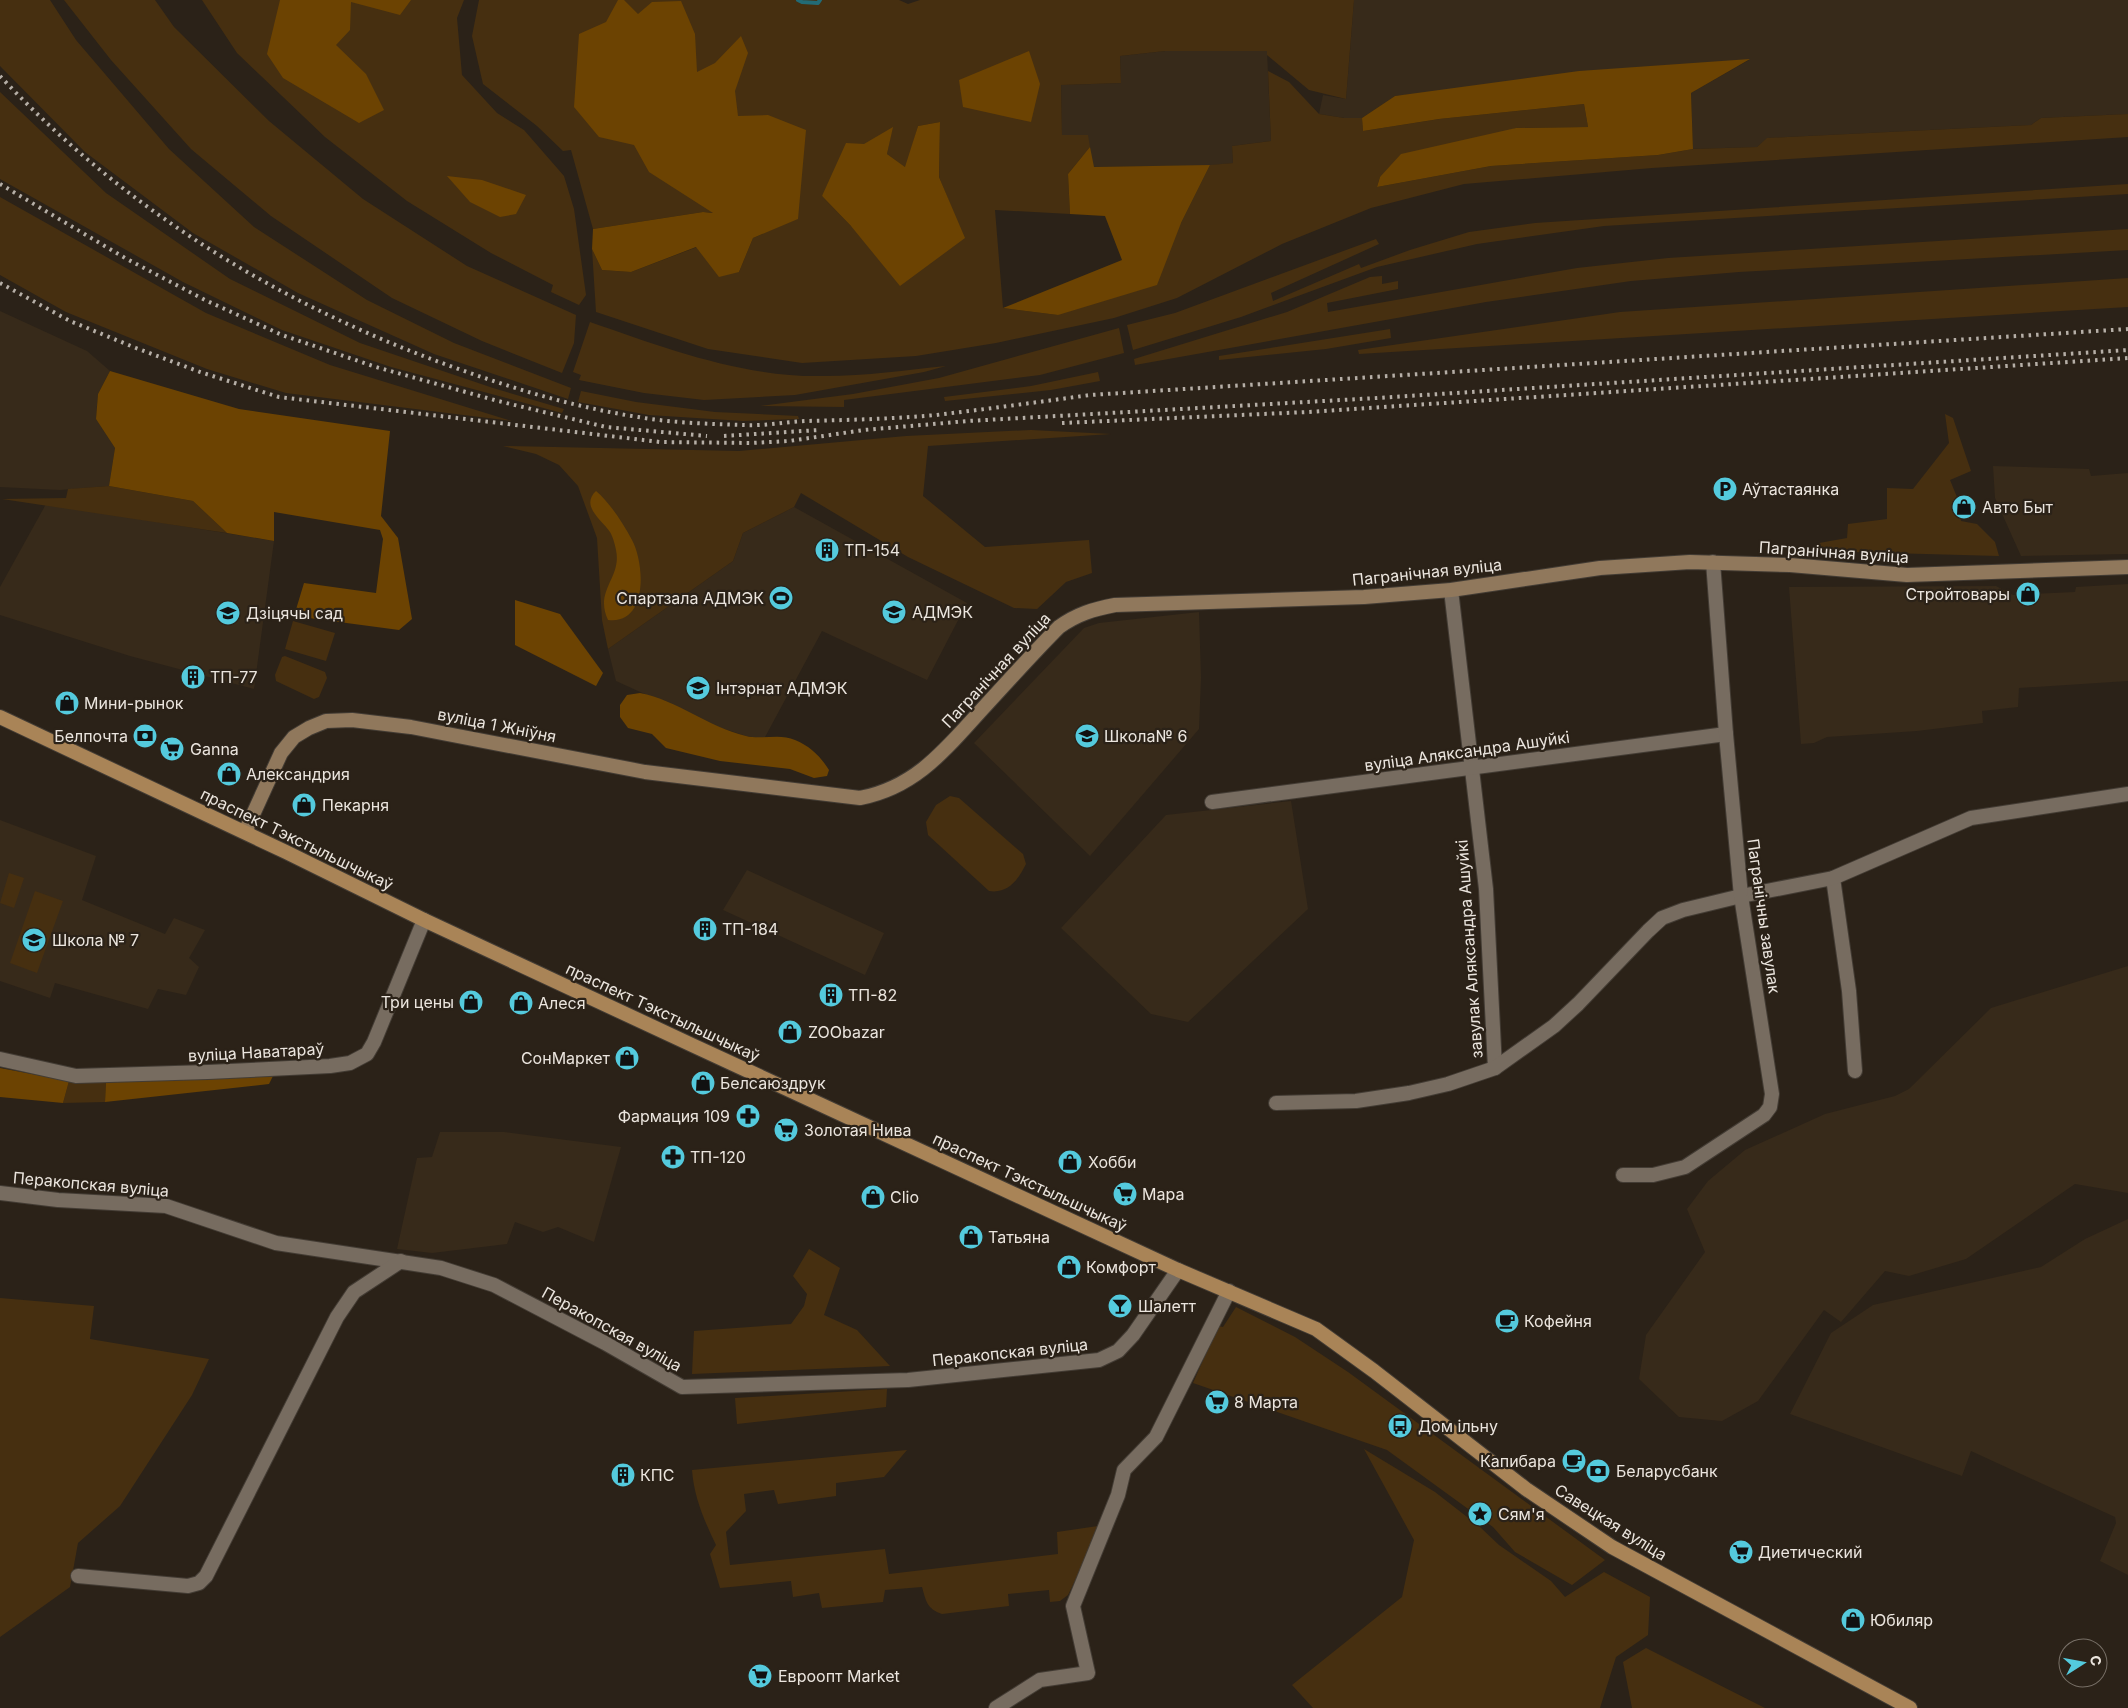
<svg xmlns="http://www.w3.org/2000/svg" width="2128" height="1708" font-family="Inter,sans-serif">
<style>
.built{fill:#372a1a}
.green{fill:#462f10;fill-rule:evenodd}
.forest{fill:#6c4302}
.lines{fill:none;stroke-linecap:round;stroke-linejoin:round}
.stream{stroke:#226b76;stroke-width:4}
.minor-casing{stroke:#433c34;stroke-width:16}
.secondary-casing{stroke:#433c34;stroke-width:16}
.primary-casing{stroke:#433c34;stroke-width:16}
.minor{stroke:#776c60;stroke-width:14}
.secondary{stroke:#90785c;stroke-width:14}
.primary{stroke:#a98457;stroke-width:14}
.rail{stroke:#b6afa7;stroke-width:4;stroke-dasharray:2.5 5;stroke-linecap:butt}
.labels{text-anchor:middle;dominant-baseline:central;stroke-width:4.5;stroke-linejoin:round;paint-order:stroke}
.poi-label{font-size:16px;fill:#ebe5de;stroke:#2b2218;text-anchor:start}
.street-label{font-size:16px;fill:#ebe5de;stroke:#2b2218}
</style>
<rect width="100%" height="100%" fill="#2b2218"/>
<!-- built -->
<g class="built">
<polygon points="1354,0 2128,0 2128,114 2041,118 2031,125 1768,138 1757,147 1693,149 1691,93 1749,60 1395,96 1362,118 1344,118 1319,114 1323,95 1346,99"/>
<polygon points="1165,51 1267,51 1271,141 1232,146 1233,163 1204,166 1094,167 1062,135 1061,85 1121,83 1120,56"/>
<polygon points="0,311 87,351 110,371 98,394 96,419 115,448 109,486 60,490 0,487"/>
<polygon points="1993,466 2089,469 2091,476 2128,473 2128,554 2021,556 1995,498"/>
<polygon points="46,504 274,541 254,689 130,656 0,615 0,587"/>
<polygon points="794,507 967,603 927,680 822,631 764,739 746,736 715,726 616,681 608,649 733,561 743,533"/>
<polygon points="2128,584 2128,681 2019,688 2018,707 1982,711 1983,723 1917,731 1827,737 1814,743 1801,744 1789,587 1996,586 2013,595 2075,592 2076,587"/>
<polygon points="1199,612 1201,678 1199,729 1090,856 974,743 1084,628 1099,623"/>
<polygon points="1291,801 1308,909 1188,1022 1151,1014 1061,928 1166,815"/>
<polygon points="0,820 96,856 82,900 165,934 174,918 205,930 189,958 199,967 186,995 158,989 148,1009 55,983 50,998 0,981"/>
<polygon points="747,870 884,933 865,975 723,910"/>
<polygon points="2128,966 2128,1193 2075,1184 1966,1259 1909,1276 1885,1271 1841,1322 1824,1310 1758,1401 1722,1421 1679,1417 1639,1379 1646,1335 1705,1252 1687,1209 1708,1181 1745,1150 1825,1114 1895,1096 1909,1089 1991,1008"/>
<polygon points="440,1132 504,1132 621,1147 594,1242 558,1227 543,1232 515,1222 507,1244 432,1253 397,1249 417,1158 432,1157"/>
<polygon points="2128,1219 2128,1575 2100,1561 2116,1523 2115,1517 1971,1451 1962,1476 1790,1414 1831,1333 1873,1305 2041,1267 2085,1239"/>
</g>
<!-- green -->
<g class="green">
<polygon points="0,0 50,0 76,40 169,149 254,227 367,300 454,343 571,388 568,399 434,354 298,293 193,233 85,152 0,66"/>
<polygon points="64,0 155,0 174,27 269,121 363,199 467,266 576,315 574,343 562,373 482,341 392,298 271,216 191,149 111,60"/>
<polygon points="202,0 464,0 457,18 462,75 497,113 524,130 564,176 574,209 586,295 579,305 551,292 553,285 491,253 407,201 325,137 237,53"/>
<path d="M479,0h420l9,4 12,-4h434l-8,99 -37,-9 -42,-35v-4h-102l-45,5 1,27 -60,2 1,50h26l2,12 -22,27 2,40 -75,-4 8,98 55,7 123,-92 29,-58 23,-2 -1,-17 39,-5 -3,-70 21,11 30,32 25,4h18l1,13 76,-12 145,-15 4,23 -72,1 -136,49 -3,10 114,-21 167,-11 35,-6 64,-2 10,-9 264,-13 10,-7 87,-4v23l-476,31 -188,16 -93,24 -89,36 -105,54 -63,20 -118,25 -80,13 -114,7 -94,-14 -112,-37 -4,-63 10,21 29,2 66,-25 42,25 14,-34 44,-19 -94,-7 -110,17 -22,-79 -8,1 -26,-25 -54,-42 -11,-48zM940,122l-1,55 25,61 -113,-12 -29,-30 70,-68 -5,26 19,14 12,-42z"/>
<polygon points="0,92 106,193 230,279 360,343 493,388 564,409 562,413 391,367 282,330 183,282 0,179"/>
<polygon points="2128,184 2128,194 1604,226 1477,244 1377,267 1241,317 1133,350 1127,325 1175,313 1376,239 1379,244 1271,293 1273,301 1359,264 1361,268 1410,250 1469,232 1535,223"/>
<polygon points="0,197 206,313 330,365 512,421 286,393 207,369 66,312 0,275"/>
<polygon points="2128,229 2128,250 1739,272 1631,281 1486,302 1135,365 1134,359 1287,312 1370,277 1382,276 1382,284 1398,281 1398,289 1327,303 1328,312 1577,268 1668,258"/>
<polygon points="2128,278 2128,307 1359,354 1358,350 1620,312"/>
<path d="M590,322c75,26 154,56 235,54 41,0 81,-6 121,-10l-22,6 -129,23 -91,5 -60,-7 -65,-13 2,-5 -8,-3z"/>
<polygon points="1119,328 1124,353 1040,375 844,400 844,407 760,406 853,394 939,378"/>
<polygon points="1390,329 1391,338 1326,349 1219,360 1219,356"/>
<polygon points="1098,372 1100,381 1051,390 945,401 944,397 1031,386"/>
<polygon points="581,391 636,402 715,412 798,416 799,419 743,421 649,415 578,402"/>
<polygon points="1945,414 1953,418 1971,471 1950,480 1959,502 1961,521 1977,524 1995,542 1999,556 1815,551 1819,543 1847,538 1848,524 1887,519 1887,488 1913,489 1949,443"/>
<polygon points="1031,430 1111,434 928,446 923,496 985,547 1089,540 1092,573 1066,582 1037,609 1014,608 908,557 801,493 794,507 743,533 733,561 608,649 602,620 597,538 578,486 559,465 536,454 503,446 739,451 906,436"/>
<polygon points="109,486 193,501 227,533 2,499 66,498 68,489"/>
<polygon points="293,621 335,633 326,661 285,649"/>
<polygon points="285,656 325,672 327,678 319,697 314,699 276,681 275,675 282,657"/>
<path d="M950,796l9,2 64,56 3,10c-8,16 -18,30 -37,27l-61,-56 -2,-13 10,-17z"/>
<polygon points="9,873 24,878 14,908 0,903"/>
<polygon points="35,891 63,901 37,973 10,963"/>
<polygon points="69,1081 106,1082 105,1102 63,1103"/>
<polygon points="809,1249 840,1268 824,1315 857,1330 890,1366 692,1374 694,1331 791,1324 804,1306 807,1294 793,1276"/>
<polygon points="0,1298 94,1306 90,1339 209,1359 192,1395 120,1506 78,1543 70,1587 0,1637"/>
<polygon points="1236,1307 1295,1337 1348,1372 1605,1560 1572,1585 1515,1552 1493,1527 1387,1450 1193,1383 1218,1326 1223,1327"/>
<polygon points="887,1389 886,1407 737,1424 735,1398"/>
<polygon points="1364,1449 1435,1492 1480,1527 1499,1545 1551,1581 1565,1597 1604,1572 1650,1597 1648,1635 1616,1657 1600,1708 1313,1708 1292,1685 1402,1597 1414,1540"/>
<path d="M907,1450l-23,27 -48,6v13l-58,8 -4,-14 -30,4 2,17 -20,21 4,33 155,-16 4,25 169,-20 -1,-22 41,-6 2,4 -32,65 -8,6 -10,1 -1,-12 -41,4 1,12 -67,8c-15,-5 -16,-13 -20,-27l-37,3 -2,12 -61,6 -3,-15 -26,4 -2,-16 -71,7 -10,-34 6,-9c-12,-25 -22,-48 -24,-75z"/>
<polygon points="1646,1648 1765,1708 1632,1708 1623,1662"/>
</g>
<!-- forest -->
<g class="forest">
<polygon points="280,0 411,0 400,15 351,2 350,30 336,45 366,74 384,110 359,123 283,78 267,54"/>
<polygon points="618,0 624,0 638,14 652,2 681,1 695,34 697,72 715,63 741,36 748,53 735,91 738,116 768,115 806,130 798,219 753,238 739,272 719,277 696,247 631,272 602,270 592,249 593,229 703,212 713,213 649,172 634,145 599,137 574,107 579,34 606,22"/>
<polygon points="1029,51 1040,84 1031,122 963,107 959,80"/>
<polygon points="1750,59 1691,93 1693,149 1658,155 1491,166 1377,187 1380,177 1401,154 1516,128 1588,127 1584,104 1439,119 1363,131 1362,118 1395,96 1579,71"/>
<polygon points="940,122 939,177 965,238 900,286 851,226 822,196 846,143 864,144 893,127 887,154 905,167 918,126"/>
<polygon points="1090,147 1094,167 1210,165 1181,223 1157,285 1058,315 1003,308 1122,260 1105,216 1070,214 1068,174"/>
<polygon points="447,176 482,180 526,195 516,214 500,217 470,202"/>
<polygon points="110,371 239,409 390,431 381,516 398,538 412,619 399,630 294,616 304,583 376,593 383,539 380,530 274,512 274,541 227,533 193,501 109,486 115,448 96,419 98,394"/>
<path d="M596,491c14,12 27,32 36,49 13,24 16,85 -24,80 -14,-30 14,-42 8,-70 -1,-5 -3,-13 -6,-18 -8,-12 -30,-26 -14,-41z"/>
<polygon points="515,600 560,614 603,673 596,686 515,645"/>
<path d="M640,693c37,7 68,34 106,43 16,4 34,-3 49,4 15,6 26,17 34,30l-2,6 -13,2 -24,-9 -70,-8 -54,-13 -14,-14 -24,-6 -8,-11v-12l7,-10z"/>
<polygon points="0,1068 69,1081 63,1103 0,1097"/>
<polygon points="274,1074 269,1084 105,1102 106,1082"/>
</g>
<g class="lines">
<!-- stream -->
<polyline class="stream" points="798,0 802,2 818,3 820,0"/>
<defs>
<g id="minor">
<polyline points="1451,590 1486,889 1495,1068"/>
<polyline points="1212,802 1726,734"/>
<polyline points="1833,878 1849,991 1855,1071"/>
<polyline points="0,1059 76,1076 208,1072 330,1066 350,1063 367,1054 374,1042 424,920"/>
<polyline points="1276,1103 1356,1101 1409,1093 1448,1084 1495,1068 1554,1026 1578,1004 1648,931 1662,918 1683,910 1741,896 1833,878 1971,818 2128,794"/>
<polyline points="1623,1175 1653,1175 1685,1167 1764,1115 1770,1107 1772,1094 1741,896 1726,734 1713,562"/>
<polyline points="0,1193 58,1200 166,1206 276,1243 441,1268 494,1285 605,1343 682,1387 908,1380 1099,1360 1118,1351 1133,1335 1178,1270"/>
<polyline points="78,1576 188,1586 199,1583 206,1576 337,1317 354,1292 401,1261"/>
<polyline points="996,1708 1040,1680 1088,1673 1073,1606 1118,1495 1124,1470 1156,1437 1229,1291"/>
</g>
<path id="secondary" d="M245,832l36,-79 13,-16 15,-9 17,-7 26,-1 59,7 234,45 215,26c58,-11 88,-52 126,-93 24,-26 48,-53 73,-78 18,-13 35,-18 56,-22l249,-8 87,-7 149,-22 90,-6 100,3 117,10 221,-8"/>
<polyline id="primary" points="0,717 286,852 424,920 692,1045 1178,1270 1316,1329 1374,1371 1526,1489 1612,1547 1910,1708"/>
</defs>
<!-- minor casing -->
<use href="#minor" class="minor-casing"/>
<!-- secondary casing -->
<use href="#secondary" class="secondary-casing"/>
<!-- primary casing -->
<use href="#primary" class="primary-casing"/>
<!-- minor -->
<use href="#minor" class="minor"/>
<!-- secondary -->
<use href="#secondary" class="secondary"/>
<!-- primary -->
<use href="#primary" class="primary"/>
<!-- rail -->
<g class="rail">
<path d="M0,76c125,134 282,230 453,291 61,22 121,40 185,50 35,6 72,7 107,8 20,1 40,-3 60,-4 43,-1 87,-2 131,-6 51,-6 103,-13 154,-20l1038,-66"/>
<polyline points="0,184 125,258 205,300 282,335 376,367 498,401 606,427 707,436"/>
<polyline points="0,283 70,321 136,348 200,372 279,397 660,442 751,443 789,441 864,430 968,421 1377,398 2128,350"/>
<polyline points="1062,423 1308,412 2128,358"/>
<polyline points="724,436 819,430"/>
</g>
</g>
<!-- icons -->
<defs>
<symbol id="parking-disc" viewBox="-11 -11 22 22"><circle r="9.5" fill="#54cadd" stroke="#2b2218"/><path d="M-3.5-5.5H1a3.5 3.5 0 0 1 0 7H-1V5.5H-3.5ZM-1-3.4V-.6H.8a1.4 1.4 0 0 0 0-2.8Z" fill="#111"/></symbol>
<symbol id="shop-disc" viewBox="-11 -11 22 22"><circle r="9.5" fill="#54cadd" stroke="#2b2218"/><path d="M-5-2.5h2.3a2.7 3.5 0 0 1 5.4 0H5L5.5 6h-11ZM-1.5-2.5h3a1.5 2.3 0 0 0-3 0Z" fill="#111"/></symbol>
<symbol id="building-disc" viewBox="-11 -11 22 22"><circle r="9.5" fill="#54cadd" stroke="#2b2218"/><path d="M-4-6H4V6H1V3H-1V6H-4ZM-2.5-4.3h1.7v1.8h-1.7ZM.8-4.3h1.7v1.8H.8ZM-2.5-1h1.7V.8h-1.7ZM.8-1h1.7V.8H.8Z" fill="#111"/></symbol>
<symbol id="stadium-disc" viewBox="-11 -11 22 22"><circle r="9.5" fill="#54cadd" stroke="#2b2218"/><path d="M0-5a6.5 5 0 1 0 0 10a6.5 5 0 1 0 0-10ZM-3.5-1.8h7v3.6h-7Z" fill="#111"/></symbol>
<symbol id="university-disc" viewBox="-11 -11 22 22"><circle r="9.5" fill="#54cadd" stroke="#2b2218"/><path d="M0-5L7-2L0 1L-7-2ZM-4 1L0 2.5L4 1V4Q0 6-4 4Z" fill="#111"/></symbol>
<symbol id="school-disc" viewBox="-11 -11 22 22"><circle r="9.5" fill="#54cadd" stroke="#2b2218"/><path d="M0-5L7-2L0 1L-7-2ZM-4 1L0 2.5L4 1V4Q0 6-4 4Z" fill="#111"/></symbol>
<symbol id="bank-disc" viewBox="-11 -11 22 22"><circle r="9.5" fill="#54cadd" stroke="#2b2218"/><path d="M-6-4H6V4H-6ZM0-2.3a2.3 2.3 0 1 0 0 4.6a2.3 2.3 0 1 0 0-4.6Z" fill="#111"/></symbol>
<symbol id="supermarket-disc" viewBox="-11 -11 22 22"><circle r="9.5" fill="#54cadd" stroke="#2b2218"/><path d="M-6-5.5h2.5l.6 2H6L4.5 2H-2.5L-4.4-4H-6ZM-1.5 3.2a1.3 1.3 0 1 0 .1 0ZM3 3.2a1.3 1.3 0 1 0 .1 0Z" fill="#111"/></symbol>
<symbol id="pharmacy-disc" viewBox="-11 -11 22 22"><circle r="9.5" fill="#54cadd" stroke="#2b2218"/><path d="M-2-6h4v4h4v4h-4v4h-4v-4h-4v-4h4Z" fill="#111"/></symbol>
<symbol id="bar-disc" viewBox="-11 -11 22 22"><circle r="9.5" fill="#54cadd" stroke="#2b2218"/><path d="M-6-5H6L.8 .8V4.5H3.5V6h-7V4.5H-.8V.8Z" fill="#111"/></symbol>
<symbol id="cafe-disc" viewBox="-11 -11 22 22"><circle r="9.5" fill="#54cadd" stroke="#2b2218"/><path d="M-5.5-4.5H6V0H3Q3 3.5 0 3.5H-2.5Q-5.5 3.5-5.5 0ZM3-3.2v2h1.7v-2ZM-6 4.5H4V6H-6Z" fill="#111"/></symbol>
<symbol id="bus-disc" viewBox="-11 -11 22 22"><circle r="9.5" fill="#54cadd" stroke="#2b2218"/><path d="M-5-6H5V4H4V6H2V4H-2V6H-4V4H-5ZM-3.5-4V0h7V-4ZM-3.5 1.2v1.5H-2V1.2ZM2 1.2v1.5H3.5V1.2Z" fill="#111"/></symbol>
<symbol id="sight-disc" viewBox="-11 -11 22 22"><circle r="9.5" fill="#54cadd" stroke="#2b2218"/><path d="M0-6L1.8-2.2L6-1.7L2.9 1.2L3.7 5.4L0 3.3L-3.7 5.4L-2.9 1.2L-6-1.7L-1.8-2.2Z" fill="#111"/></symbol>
</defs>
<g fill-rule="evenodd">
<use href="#parking-disc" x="1711" y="475" width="28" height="28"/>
<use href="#shop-disc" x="1950" y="493" width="28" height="28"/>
<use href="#building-disc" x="813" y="536" width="28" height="28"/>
<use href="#shop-disc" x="2014" y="580" width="28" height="28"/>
<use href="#stadium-disc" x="767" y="584" width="28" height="28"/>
<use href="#university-disc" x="880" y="598" width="28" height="28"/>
<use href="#school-disc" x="214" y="599" width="28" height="28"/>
<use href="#building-disc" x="179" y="663" width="28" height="28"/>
<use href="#university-disc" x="684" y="674" width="28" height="28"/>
<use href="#shop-disc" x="53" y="689" width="28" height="28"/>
<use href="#bank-disc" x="131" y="722" width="28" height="28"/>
<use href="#school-disc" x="1073" y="722" width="28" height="28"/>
<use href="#supermarket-disc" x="158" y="735" width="28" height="28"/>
<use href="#shop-disc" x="215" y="760" width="28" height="28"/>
<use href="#shop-disc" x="290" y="791" width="28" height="28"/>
<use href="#building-disc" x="691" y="915" width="28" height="28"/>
<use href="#school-disc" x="20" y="926" width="28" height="28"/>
<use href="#building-disc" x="817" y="981" width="28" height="28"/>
<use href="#shop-disc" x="457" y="988" width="28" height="28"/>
<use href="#shop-disc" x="507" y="989" width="28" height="28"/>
<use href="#shop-disc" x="776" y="1018" width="28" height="28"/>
<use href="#shop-disc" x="613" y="1044" width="28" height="28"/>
<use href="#shop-disc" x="689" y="1069" width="28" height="28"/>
<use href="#pharmacy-disc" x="734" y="1102" width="28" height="28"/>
<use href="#supermarket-disc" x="772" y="1116" width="28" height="28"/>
<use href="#pharmacy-disc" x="659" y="1143" width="28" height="28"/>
<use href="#shop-disc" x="1056" y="1148" width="28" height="28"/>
<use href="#supermarket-disc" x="1111" y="1180" width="28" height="28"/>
<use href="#shop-disc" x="859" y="1183" width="28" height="28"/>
<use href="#shop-disc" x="957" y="1223" width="28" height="28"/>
<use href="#shop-disc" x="1055" y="1253" width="28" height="28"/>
<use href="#bar-disc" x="1106" y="1292" width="28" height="28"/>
<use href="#cafe-disc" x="1493" y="1307" width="28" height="28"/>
<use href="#supermarket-disc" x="1203" y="1388" width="28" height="28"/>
<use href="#bus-disc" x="1386" y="1412" width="28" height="28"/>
<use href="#cafe-disc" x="1560" y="1447" width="28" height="28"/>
<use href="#bank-disc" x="1584" y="1457" width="28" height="28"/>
<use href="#building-disc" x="609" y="1461" width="28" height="28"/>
<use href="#sight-disc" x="1466" y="1500" width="28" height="28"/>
<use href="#supermarket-disc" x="1727" y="1538" width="28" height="28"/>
<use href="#shop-disc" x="1839" y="1606" width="28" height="28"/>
<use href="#supermarket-disc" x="746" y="1662" width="28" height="28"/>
</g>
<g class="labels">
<!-- poi labels -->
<g class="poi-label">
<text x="1742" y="489">Аўтастаянка</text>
<text x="1982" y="507">Авто Быт</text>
<text x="844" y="550">ТП-154</text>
<text x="2010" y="594" text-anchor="end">Стройтовары</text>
<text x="764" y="598" text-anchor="end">Спартзала АДМЭК</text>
<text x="912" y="612">АДМЭК</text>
<text x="246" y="613">Дзіцячы сад</text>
<text x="210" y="677">ТП-77</text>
<text x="716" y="688">Інтэрнат АДМЭК</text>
<text x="84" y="703">Мини-рынок</text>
<text x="128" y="736" text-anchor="end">Белпочта</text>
<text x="1104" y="736">Школа№ 6</text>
<text x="190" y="749">Ganna</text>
<text x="246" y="774">Александрия</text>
<text x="322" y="805">Пекарня</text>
<text x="722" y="929">ТП-184</text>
<text x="52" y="940">Школа № 7</text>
<text x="848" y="995">ТП-82</text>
<text x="454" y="1002" text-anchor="end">Три цены</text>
<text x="538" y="1003">Алеся</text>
<text x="808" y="1032">ZOObazar</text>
<text x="610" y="1058" text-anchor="end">СонМаркет</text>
<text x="720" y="1083">Белсаюздрук</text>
<text x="730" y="1116" text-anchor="end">Фармация 109</text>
<text x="804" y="1130">Золотая Нива</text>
<text x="690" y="1157">ТП-120</text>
<text x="1088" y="1162">Хобби</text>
<text x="1142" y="1194">Мара</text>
<text x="890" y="1197">Clio</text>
<text x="988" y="1237">Татьяна</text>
<text x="1086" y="1267">Комфорт</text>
<text x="1138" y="1306">Шалетт</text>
<text x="1524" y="1321">Кофейня</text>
<text x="1234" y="1402">8 Марта</text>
<text x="1418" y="1426">Дом ільну</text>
<text x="1556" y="1461" text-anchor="end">Капибара</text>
<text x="1616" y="1471">Беларусбанк</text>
<text x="640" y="1475">КПС</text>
<text x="1498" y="1514">Сям'я</text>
<text x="1758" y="1552">Диетический</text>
<text x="1870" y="1620">Юбиляр</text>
<text x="778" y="1676">Евроопт Market</text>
</g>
<!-- street labels -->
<g class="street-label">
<text transform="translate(1834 552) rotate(4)">Пагранічная вуліца</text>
<text transform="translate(1427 572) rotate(-6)">Пагранічная вуліца</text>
<text transform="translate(996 670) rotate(-47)">Пагранічная вуліца</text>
<text transform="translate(497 725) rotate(11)">вуліца 1 Жніўня</text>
<text transform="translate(1467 751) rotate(-8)">вуліца Аляксандра Ашуйкі</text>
<text transform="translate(297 839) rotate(26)">праспект Тэкстыльшчыкаў</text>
<text transform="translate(1764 916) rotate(82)">Пагранічны завулак</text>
<text transform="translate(1469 949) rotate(-94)">завулак Аляксандра Ашуйкі</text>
<text transform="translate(663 1012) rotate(25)">праспект Тэкстыльшчыкаў</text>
<text transform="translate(256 1052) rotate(-3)">вуліца Наватараў</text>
<text transform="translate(1030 1182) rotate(25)">праспект Тэкстыльшчыкаў</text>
<text transform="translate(91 1184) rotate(5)">Перакопская вуліца</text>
<text transform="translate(612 1329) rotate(29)">Перакопская вуліца</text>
<text transform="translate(1010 1352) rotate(-6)">Перакопская вуліца</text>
<text transform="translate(1611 1522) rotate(32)">Савецкая вуліца</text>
</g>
</g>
<!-- north arrow -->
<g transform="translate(2083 1663) rotate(79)"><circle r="24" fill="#2b2218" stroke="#787067"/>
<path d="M0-4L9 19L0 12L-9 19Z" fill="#54cadd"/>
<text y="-8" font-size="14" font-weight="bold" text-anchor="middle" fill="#ebe5de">С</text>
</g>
</svg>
